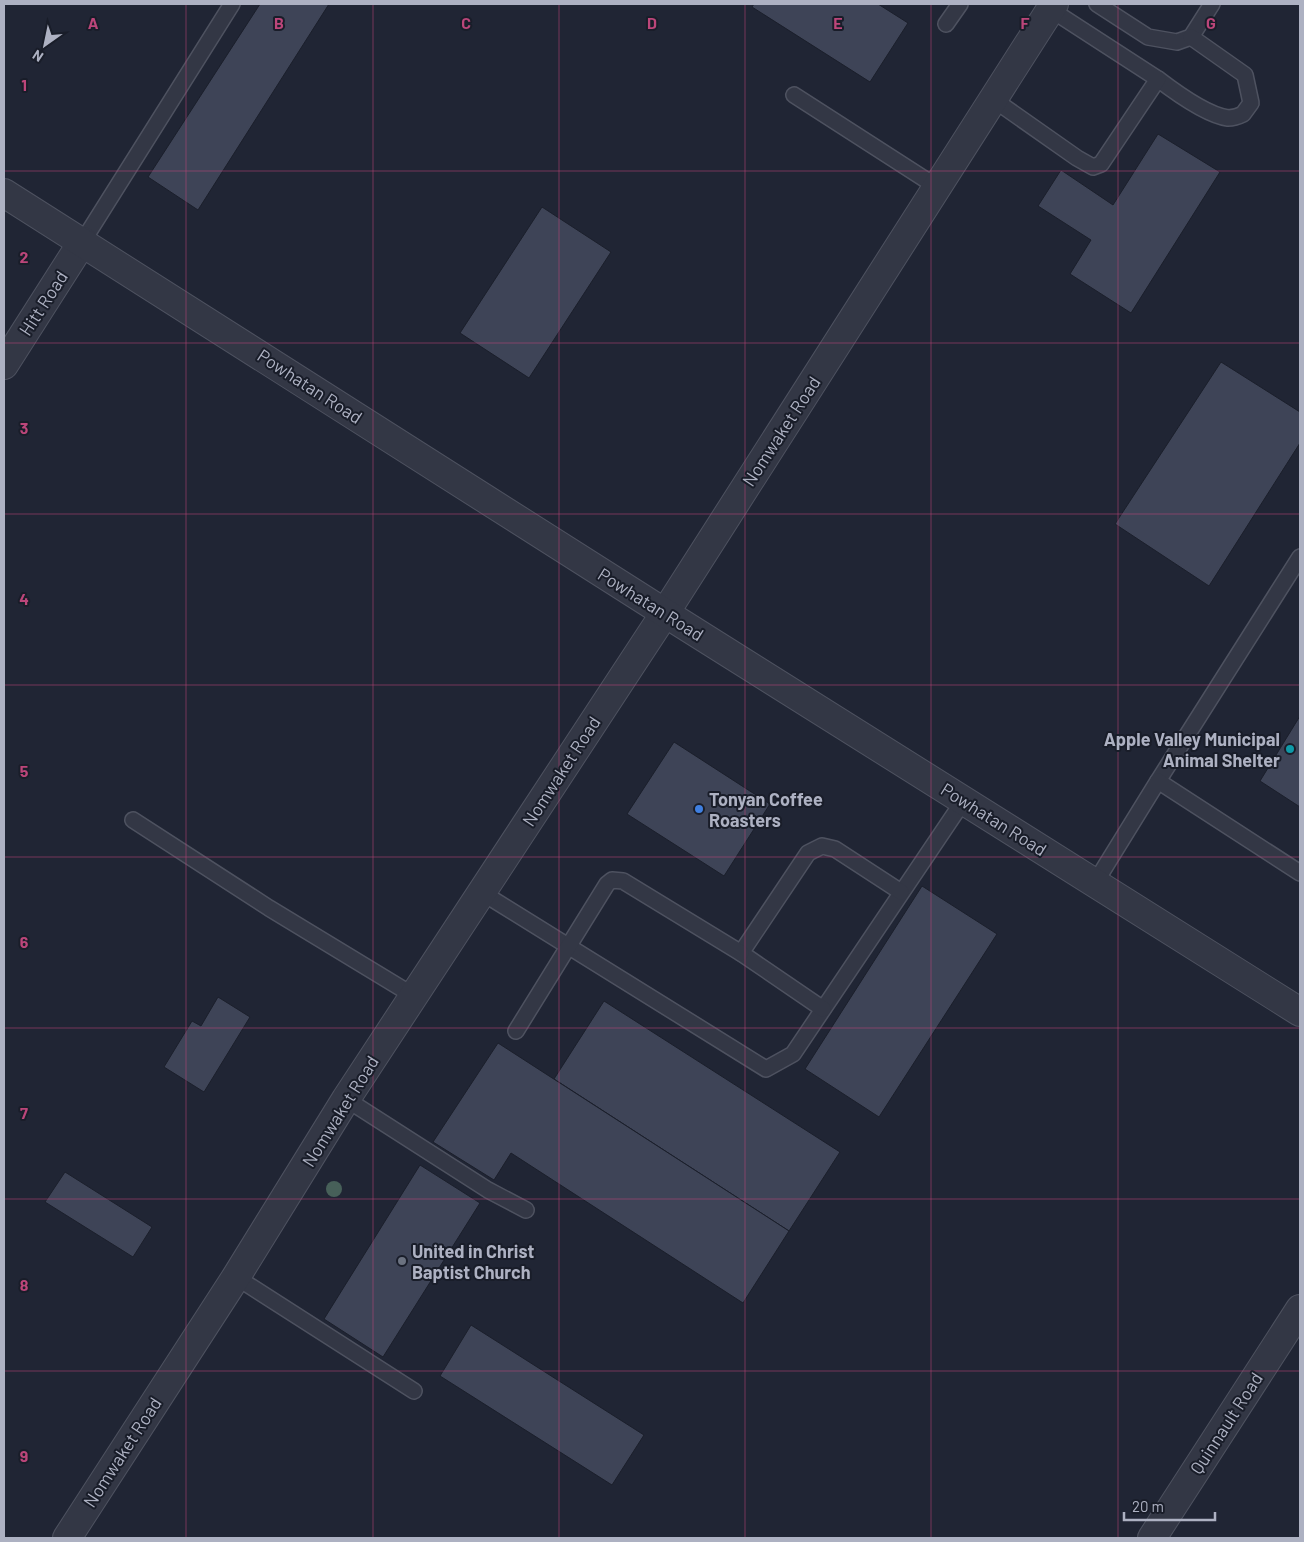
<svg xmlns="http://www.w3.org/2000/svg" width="1304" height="1542" font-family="Barlow,sans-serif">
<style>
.building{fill:#3e4457;stroke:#1b1f2b}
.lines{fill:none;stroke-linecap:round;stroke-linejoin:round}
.service-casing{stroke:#4e5260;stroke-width:18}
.minor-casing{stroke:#4e5260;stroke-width:30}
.tertiary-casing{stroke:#4e5260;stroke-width:30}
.service{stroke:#333745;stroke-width:15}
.minor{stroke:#333745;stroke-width:28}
.tertiary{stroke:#333745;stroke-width:28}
.tree{fill:#476059}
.grid{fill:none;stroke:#bc467a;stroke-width:1;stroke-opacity:0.55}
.culture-dot{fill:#0f9aa8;stroke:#191d29;stroke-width:2}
.shop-dot{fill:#3f7fe0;stroke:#191d29;stroke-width:2}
.worship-dot{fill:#6b7280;stroke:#191d29;stroke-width:2}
.labels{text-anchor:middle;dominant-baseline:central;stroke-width:4;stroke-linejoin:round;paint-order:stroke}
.street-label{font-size:18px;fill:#adb1c2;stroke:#191d29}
.poi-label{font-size:18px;font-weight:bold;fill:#adb1c2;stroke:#191d29;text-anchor:start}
.grid-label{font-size:16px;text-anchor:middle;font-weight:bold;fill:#bc467a;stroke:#191d29;stroke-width:4;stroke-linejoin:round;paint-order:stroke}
</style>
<rect width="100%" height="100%" fill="#202534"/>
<!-- building -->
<g class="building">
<polygon points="260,4 329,4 198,210 148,177"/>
<polygon points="754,4 878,4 908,23 870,82 752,7"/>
<polygon points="1158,134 1220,172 1131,313 1070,274 1091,240 1038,206 1061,170 1113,205"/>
<polygon points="542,207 611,252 529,378 460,333"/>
<polygon points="1221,362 1300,412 1300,443 1209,586 1115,524"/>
<polygon points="1300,716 1300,807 1260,781"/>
<polygon points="674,742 770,804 724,876 627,814"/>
<polygon points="922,886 997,934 879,1117 805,1069"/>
<polygon points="218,997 250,1017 204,1092 164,1067 192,1021 201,1026"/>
<polygon points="604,1001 840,1152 789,1231 554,1079"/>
<polygon points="498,1043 789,1231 743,1303 511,1153 494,1180 433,1142"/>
<polygon points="420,1165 480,1203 383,1357 324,1319"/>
<polygon points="65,1172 152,1227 133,1257 45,1202"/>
<polygon points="471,1325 644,1435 612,1485 440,1376"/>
</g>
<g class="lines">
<defs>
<g id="service">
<polyline points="1097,4 1148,37 1177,42 1191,37 1212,4"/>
<polyline points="946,24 960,4"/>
<path d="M1158,79c17,13 48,36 70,39 5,0 11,-2 15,-4l8,-11 -6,-28 -54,-38"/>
<polyline points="794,95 937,187"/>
<polyline points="993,99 1077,158 1093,167 1101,164 1158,79 1050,9"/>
<polyline points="83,241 232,4"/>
<polyline points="1158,781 1300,557"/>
<polyline points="133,820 269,908 414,996"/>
<polyline points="1095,883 1158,781 1300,873"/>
<polyline points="481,892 766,1069 793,1054 964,800"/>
<polyline points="823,1009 741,953 808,853 822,846 835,849 901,892"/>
<polyline points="516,1031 607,884 612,880 623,881 741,953"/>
<polyline points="346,1099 488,1190 526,1210"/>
<polyline points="236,1277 414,1391"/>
</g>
<g id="minor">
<polyline points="4,365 83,241"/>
<polyline points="67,1538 236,1277 346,1099 665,613 1054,4"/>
</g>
<g id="tertiary">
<polyline points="4,193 665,613 1300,1012"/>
<polyline points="1152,1538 1300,1309"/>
</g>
</defs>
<!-- service casing -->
<use href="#service" class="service-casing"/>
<!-- minor casing -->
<use href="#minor" class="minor-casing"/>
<!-- tertiary casing -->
<use href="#tertiary" class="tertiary-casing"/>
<!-- service -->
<use href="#service" class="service"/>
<!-- minor -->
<use href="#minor" class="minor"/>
<!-- tertiary -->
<use href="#tertiary" class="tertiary"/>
</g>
<!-- trees -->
<circle class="tree" cx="334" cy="1189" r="8"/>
<!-- grid -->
<path class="grid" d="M186,4v1534M373,4v1534M559,4v1534M745,4v1534M931,4v1534M1118,4v1534M4,171h1296M4,343h1296M4,514h1296M4,685h1296M4,857h1296M4,1028h1296M4,1199h1296M4,1371h1296"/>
<!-- markers -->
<circle class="culture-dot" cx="1290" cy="749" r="5"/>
<circle class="shop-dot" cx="699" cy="809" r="5"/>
<circle class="worship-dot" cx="402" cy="1261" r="5"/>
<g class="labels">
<!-- street labels -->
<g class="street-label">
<text transform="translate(43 303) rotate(-57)">Hitt Road</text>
<text transform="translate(310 386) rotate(33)">Powhatan Road</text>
<text transform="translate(781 431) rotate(-57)">Nomwaket Road</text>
<text transform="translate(651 604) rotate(32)">Powhatan Road</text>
<text transform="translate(561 771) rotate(-57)">Nomwaket Road</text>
<text transform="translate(994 819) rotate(32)">Powhatan Road</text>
<text transform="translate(340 1111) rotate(-58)">Nomwaket Road</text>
<text transform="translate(1226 1423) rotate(-57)">Quinnault Road</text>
<text transform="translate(122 1452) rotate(-57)">Nomwaket Road</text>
</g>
<!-- poi labels -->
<g class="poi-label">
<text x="1280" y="739" text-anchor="end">Apple Valley Municipal<tspan x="1280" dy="21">Animal Shelter</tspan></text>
<text x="709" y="799">Tonyan Coffee<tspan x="709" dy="21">Roasters</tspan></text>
<text x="412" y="1251">United in Christ<tspan x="412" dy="21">Baptist Church</tspan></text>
</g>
</g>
<g class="grid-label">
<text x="93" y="29">A</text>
<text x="279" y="29">B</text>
<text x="466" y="29">C</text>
<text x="652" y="29">D</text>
<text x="838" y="29">E</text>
<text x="1025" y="29">F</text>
<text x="1211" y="29">G</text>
<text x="24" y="91">1</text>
<text x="24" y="263">2</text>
<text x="24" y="434">3</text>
<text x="24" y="605">4</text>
<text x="24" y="777">5</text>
<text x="24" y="948">6</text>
<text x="24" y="1119">7</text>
<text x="24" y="1291">8</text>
<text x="24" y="1462">9</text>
</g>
<!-- border -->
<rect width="1304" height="1542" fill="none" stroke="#adb1c2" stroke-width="10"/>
<!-- north arrow -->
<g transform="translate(45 45) rotate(213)" stroke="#191d29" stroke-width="4" paint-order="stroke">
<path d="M0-4L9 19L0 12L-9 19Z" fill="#adb1c2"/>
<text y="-8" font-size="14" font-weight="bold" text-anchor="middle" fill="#adb1c2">N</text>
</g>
<!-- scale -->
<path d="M1124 1512v8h91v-8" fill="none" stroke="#adb1c2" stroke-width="2.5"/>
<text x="1132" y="1512" font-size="15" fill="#adb1c2" stroke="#191d29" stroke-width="4" paint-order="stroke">20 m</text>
</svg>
